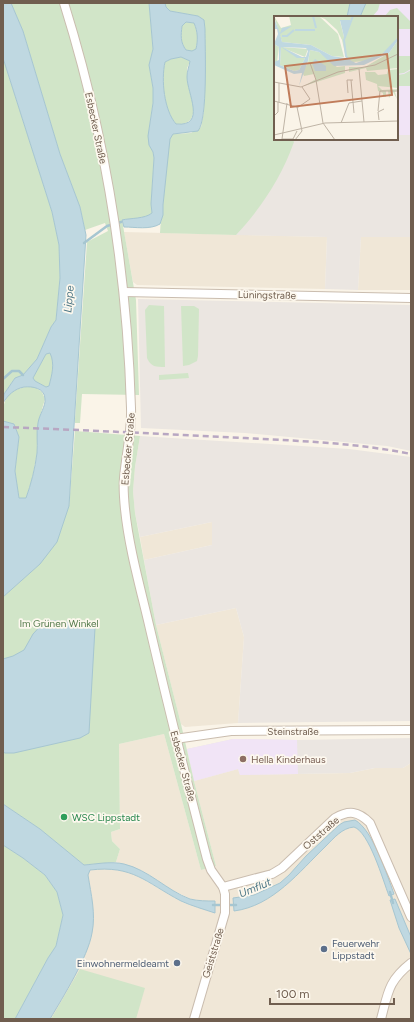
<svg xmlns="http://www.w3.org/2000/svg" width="414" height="1022" font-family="Figtree,sans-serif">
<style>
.residential{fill:#f0e7d7}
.industrial{fill:#ebe6e1}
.education{fill:#f1e4f6}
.green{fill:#d1e5c8}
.water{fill:#bfd8e1;stroke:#a6c6d1;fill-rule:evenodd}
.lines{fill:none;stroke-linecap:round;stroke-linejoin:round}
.stream{stroke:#a6c6d1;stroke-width:2.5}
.street-casing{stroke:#cabdaf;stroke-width:10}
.street{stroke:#fff;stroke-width:8}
.rail{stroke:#b8a7c2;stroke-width:2.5;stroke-dasharray:6 4;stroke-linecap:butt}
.education-dot{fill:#8d6e63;stroke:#fdf8ee;stroke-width:1.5}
.leisure-dot{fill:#2e9e5b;stroke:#fdf8ee;stroke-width:1.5}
.service-dot{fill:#5c6f8a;stroke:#fdf8ee;stroke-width:1.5}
.labels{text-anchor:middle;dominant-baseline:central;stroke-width:3.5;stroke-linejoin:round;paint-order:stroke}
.street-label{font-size:10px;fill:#705e4f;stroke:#fdf8ee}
.park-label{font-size:10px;fill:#547a4c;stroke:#fdf8ee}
.education-label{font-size:10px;fill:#785e54;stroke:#fdf8ee;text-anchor:start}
.leisure-label{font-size:10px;fill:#27864d;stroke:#fdf8ee;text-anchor:start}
.service-label{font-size:10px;fill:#4e5e75;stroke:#fdf8ee;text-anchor:start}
.water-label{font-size:11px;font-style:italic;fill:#4f7887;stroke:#fdf8ee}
.inset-river{fill:none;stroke:#bfd8e1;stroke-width:2}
.inset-road{fill:none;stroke:#bfb4a6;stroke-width:1}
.view{fill:#c07c5a;fill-opacity:0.15;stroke:#c07c5a;stroke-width:2}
.inset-edge{fill:none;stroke:#705e4f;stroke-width:2}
</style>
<rect width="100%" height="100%" fill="#faf4e8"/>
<!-- residential -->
<g class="residential">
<polygon points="124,232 327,237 325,289 137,285 133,282"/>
<polygon points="361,236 411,237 411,290 358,290"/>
<polygon points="212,522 212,545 144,560 140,537"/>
<polygon points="236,608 244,637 238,723 185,727 181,724 156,625"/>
<polygon points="164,734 201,870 216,866 194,781 238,769 240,775 350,773 375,768 403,768 411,763 411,1019 50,1019 79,967 92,896 87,875 90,870 107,868 121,870 132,873 182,902 195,907 215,912 215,901 202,901 191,899 170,889 143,871 129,866 116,862 120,849 112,841 111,832 120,829 119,744"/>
</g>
<!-- industrial -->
<g class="industrial">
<polygon points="397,135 411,135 411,237 361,237 358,290 325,289 327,237 236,235 240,157 275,139 397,139"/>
<polygon points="138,299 411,305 411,451 387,446 245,433 141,428"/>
<polygon points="140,436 349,449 411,457 411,721 238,723 244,637 236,608 156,625 144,560 212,545 212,522 140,537 135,513 133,491 135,467"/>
<polygon points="411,738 411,763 403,768 375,768 350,773 246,775 240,775 238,769 194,781 187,749 233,739 297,740"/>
</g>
<!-- education -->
<g class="education">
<polygon points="298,3 411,3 411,135 397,135 397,17 296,17"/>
<polygon points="233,739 297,740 298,774 240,775 238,769 194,781 187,749"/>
</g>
<!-- green -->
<g class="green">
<path d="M11,3h138l4,46 -4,16 4,23v14l-4,27v16l4,7 1,6 -3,46 1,9c-7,7 -22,5 -30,7l14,80 3,95 -57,-1 -2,29h-5v-4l12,-177 21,-11 -3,-8 -20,7 -5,-23 -20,-53 -37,-123z"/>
<path d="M165,3h185l-3,14h-72v122h17l2,3c-13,36 -32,65 -58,93l-76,-2c0,-10 3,-19 3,-28l6,-66 4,-5 18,-1 10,-6 3,-16 1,-82 -1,-9 -6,-4 -29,-5 -3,-4z"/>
<polygon points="366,3 380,3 378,10 372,17 360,17"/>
<polygon points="397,8 411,22 411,29 397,29 397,17 384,17 390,10"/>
<path d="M186,22l8,1c4,9 4,17 2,26l-4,3 -6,-2c-6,-9 -5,-15 -4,-24z"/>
<polygon points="397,56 411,56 411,69 404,73 397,74"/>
<path d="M181,57l9,4c-1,3 -3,6 -3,9 -1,18 21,56 -11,54 -12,-14 -15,-44 -11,-62l6,-3z"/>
<polygon points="3,58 52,212 59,245 60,278 56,320 51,327 37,359 23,375 15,378 3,395"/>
<polygon points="411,70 411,86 397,86 397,75 404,74"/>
<path d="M149,305l15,1 1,61c-9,0 -14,0 -18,-9l-2,-48z"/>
<polygon points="181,306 194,306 199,309 198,356 197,361 189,365 183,366"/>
<path d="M50,353c5,11 2,21 -1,33l-3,1 -11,-6 -2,-3 13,-24z"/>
<polygon points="188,373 189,378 159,380 159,375"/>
<path d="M25,387h10l7,5 3,7 -7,24 -1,30 -5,26 -6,19h-7l-4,-27 4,-34 -5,-13 -11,-3c0,-19 1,-29 22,-34z"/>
<polygon points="75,431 140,436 135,467 133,491 135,513 156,625 181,724 194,781 216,866 201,870 164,734 119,744 120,829 111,832 112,841 120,849 116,862 84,865 40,829 3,804 3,597 40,564 69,506"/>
<polygon points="3,845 23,858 45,875 57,892 63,915 56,946 48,958 15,1019 3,1019"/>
<polygon points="80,969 145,988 136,1019 51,1019"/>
</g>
<!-- water -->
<g class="water">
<path d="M3,3h8l12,28 37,123 20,53 6,28 -17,271 -12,36 -17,22 -37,33v-176l11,3 5,13 -4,34 4,27h7c5,-14 9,-29 11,-45 1,-10 -1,-20 1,-30 1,-8 8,-17 7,-24 0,-11 -13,-13 -21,-12 -10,2 -16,8 -21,16l1,-9 11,-16 8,-3 14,-16 14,-32 5,-7 4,-42 -1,-33 -7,-33 -49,-154zM50,353c5,11 2,21 -1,33l-3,1 -11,-6 -2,-3 13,-24z"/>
<path d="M149,3h16l1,4 4,4 28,5 6,4 1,9c0,20 3,90 -7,102l-25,3 -3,5 -7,66v10l-3,9c-10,6 -25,3 -36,3l-2,-7c8,-2 23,-1 30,-7l-1,-9 3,-46 -1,-6 -4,-7 -1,-9 5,-33v-15l-4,-23 4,-16zM186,22l8,1c4,9 4,17 2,26l-4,2 -6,-1c-6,-8 -5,-15 -4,-24zM181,57l9,4c-1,6 -3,10 -3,16 0,16 20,50 -11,47 -12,-14 -15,-44 -11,-62l6,-3z"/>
<polygon points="350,3 366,3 360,17 347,17"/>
<polygon points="46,620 66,622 95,628 89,733 80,738 14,753 5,753 3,752 3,659 13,656 24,650 33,634"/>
<path d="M3,804l37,25 44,36c13,-1 27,-4 40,-1 25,6 42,26 66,35 8,2 17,2 25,2v12c-12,-4 -23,-7 -34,-12 -36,-19 -48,-36 -91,-31l-2,5c3,19 8,39 4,58 -4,24 -29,64 -42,86h-35l33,-61 8,-12 7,-31 -6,-23 -12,-17 -22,-17 -20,-13z"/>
<path d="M355,820c18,10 32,55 39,74l-5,2c-6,-16 -20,-64 -35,-69 -12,1 -20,11 -28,19 -27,26 -53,60 -92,65l-1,-13 21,-3 26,-12 9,-8 17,-19 33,-31 5,-3z"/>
<polygon points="395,899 411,937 411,954 399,928 390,900"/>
</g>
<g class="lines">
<!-- stream -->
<g class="stream">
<polyline points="84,243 107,226 121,222"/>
<polyline points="3,379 12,371 19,371 23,375"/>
<polyline points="390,892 393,903"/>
<polyline points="213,905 236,905"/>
</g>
<defs>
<g id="street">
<path d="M64,3c41,131 63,268 67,405 1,24 -5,46 -7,70 -1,10 0,21 1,31 4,40 16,81 25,120 18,77 37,153 57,230l4,11 12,17 2,7v19l-31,106"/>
<polyline points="124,292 411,298"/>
<polyline points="175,739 231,731 411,730"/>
<path d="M223,887l49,-13 10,-6 53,-50c14,-8 23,-7 35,5l41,94"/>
<path d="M381,1019c7,-26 7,-38 30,-56"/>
</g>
</defs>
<!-- street casing -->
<use href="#street" class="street-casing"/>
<!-- street -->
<use href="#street" class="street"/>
<!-- rail -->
<path class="rail" d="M3,427c81,3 161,7 242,11 56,3 112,5 166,16"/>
</g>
<!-- markers -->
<circle class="education-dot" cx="243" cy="759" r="4"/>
<circle class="leisure-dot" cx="64" cy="817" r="4"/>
<g class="service-dot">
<circle cx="324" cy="949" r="4"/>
<circle cx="177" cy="963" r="4"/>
</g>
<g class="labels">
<!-- street labels -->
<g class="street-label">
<text transform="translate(96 128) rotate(78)">Esbecker Straße</text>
<text transform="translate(267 295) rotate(1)">Lüningstraße</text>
<text transform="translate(128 449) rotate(-85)">Esbecker Straße</text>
<text x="293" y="731">Steinstraße</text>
<text transform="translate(183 766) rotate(75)">Esbecker Straße</text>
<text transform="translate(321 833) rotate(-41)">Oststraße</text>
<text transform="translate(213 953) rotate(-73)">Geiststraße</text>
</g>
<!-- park labels -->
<g class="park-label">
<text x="59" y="623">Im Grünen Winkel</text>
</g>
<!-- education labels -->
<g class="education-label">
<text x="251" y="759">Hella Kinderhaus</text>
</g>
<!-- leisure labels -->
<g class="leisure-label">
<text x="72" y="817">WSC Lippstadt</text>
</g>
<!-- service labels -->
<g class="service-label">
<text x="332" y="943">Feuerwehr<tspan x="332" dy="12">Lippstadt</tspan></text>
<text x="169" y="963" text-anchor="end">Einwohnermeldeamt</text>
</g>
<!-- water labels -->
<g class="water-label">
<text transform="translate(69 299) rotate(-85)">Lippe</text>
<text transform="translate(255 888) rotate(-23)">Umflut</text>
</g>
</g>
<!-- overview -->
<g transform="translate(274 16)">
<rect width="124" height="124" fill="#faf4e8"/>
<path d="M0,0l7,12 10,-3 -2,-9h109v21l-11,14 -21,10 -26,2 -2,-1 8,-4 -4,-18 -5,-10 -12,-11 -5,-2 18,17 6,23 -12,-1 -21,-11 -29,-3zM77,4l-7,17 -4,-16zM124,24v28l-31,3 -1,-3 -17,4v-5h-3h19l24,-14zM0,28l5,3 -2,15h-3zM7,31l27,2 -3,8 -22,-9 16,9 6,1 -6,12 -5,1 -14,-6zM36,34l9,2 18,15 8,-1v7l-41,13 12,-7 -2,-5 -10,2 -2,-4 6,-9zM124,53v19l-20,-2 4,4 16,-1 -3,3 2,7 -4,-7 -4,6 -1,-7h-2v6h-3v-4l-5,-2 -1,-7 -11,-4 -1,-8h10l3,3 9,-1 1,-4z" fill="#d1e5c8" fill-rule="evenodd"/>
<path d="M0,2l6,15 2,-5 10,-2 -12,8 2,8 29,3 21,11 13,2 11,5 26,-9 16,-17v3l-9,13 -25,12 -30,1 -15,-14 -9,-2 -2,11 -9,25 3,-13 -8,1 -20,-9v-3l5,-2v-13l-5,-3 4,-10 -1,-5h-3zM7,31l16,11h8l-6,12 -5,1 -14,-6zM8,31l24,1 2,3 -2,6h-4zM66,4h11l-6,17h-1zM41,43l11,7v5h-11l-3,-8z" fill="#bfd8e1" fill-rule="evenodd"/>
<path class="inset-river" d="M39,0l3,12M21,14h20M8,20h5l7,-6M76,45l-4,-5 -2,-16 9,-24"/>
<path class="inset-road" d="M36,47l6,17M85,53l5,53M42,64l7,43 12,17M77,64l3,33M0,66l27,5 37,-15 37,-7 23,-11M5,67v19M74,77l-1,-13h6M0,85l23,6 5,24 -7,9M13,87l-5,36h11l4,-8M23,92l13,-9 -8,-12M104,95l2,-20h18M0,100l4,-4v-10M105,104l-1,-8 6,-3M67,107l8,-20 13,-2M0,119l51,-12 73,-2"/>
<path class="view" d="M113,38l5,41 -101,12 -6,-41z"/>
<rect width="124" height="124" class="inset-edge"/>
</g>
<!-- border -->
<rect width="414" height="1022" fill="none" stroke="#705e4f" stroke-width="8"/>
<!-- scale -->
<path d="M270 998v6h124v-6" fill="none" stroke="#705e4f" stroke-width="2"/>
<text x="276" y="998" font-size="12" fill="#705e4f" stroke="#fdf8ee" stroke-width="3" paint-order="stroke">100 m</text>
</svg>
